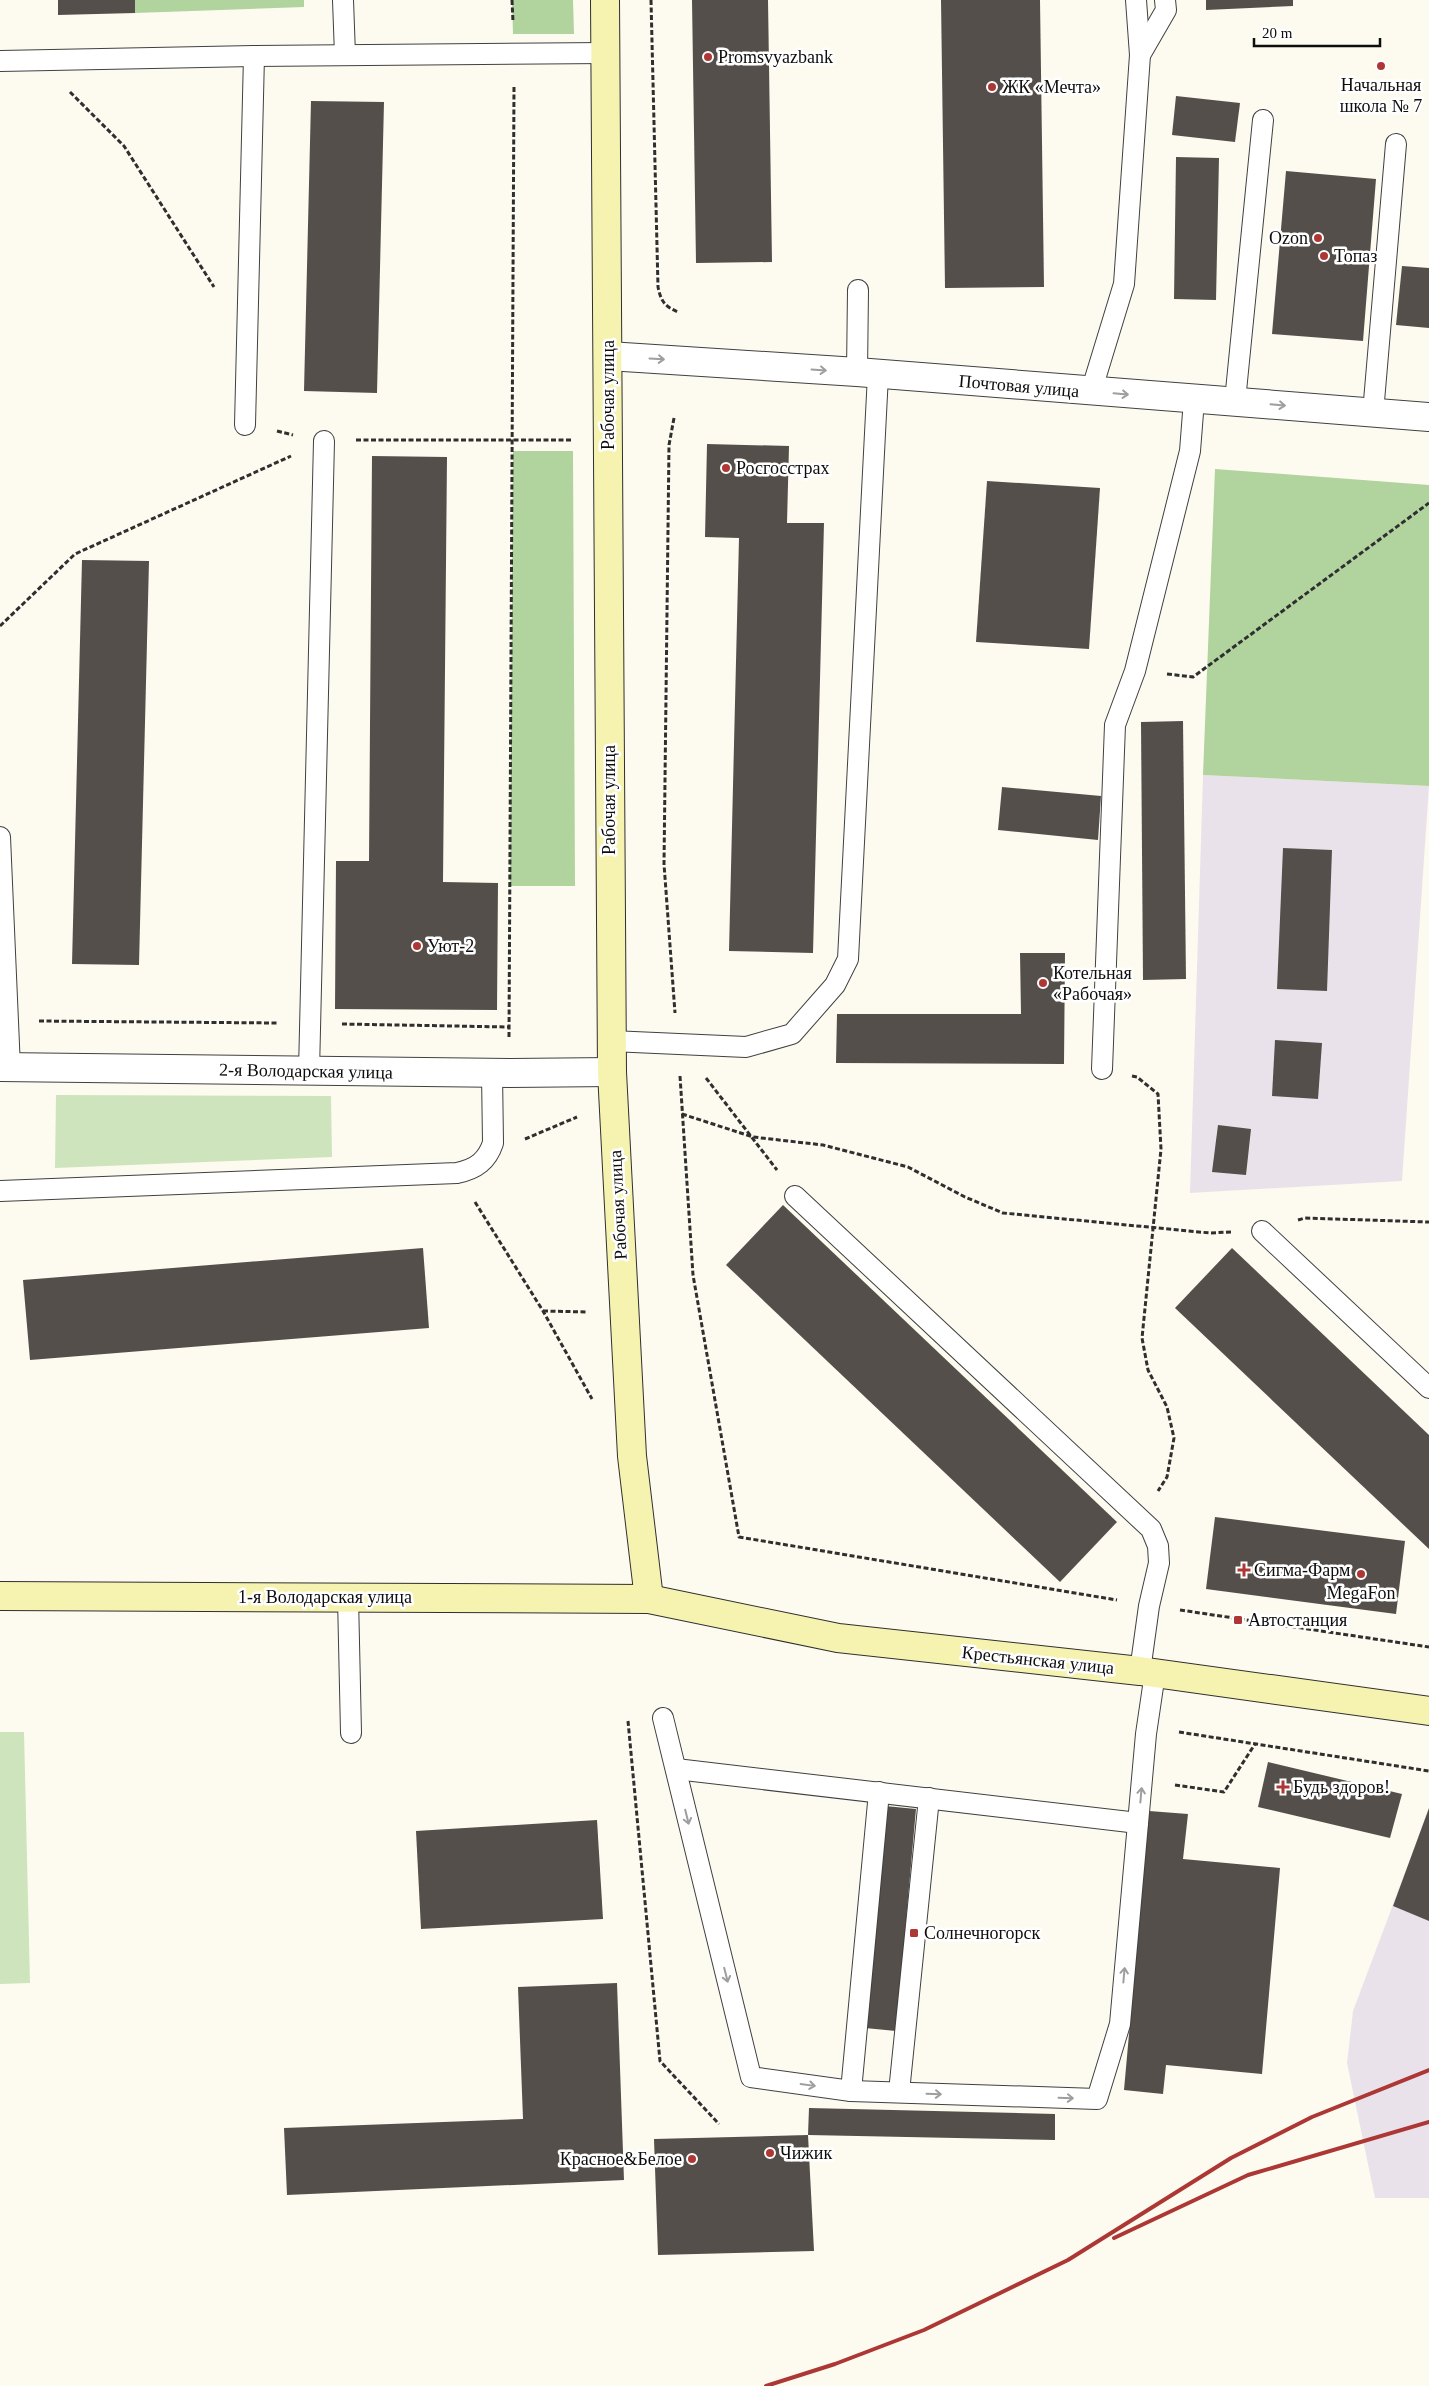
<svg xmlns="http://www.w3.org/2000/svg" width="1429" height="2386" font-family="'Times New Roman',serif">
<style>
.industrial{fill:#eae2eb}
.green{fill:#cee4bc}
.forest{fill:#b1d39d}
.building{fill:#544f4b}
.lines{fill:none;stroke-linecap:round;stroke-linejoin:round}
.lane-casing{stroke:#404040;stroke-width:22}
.street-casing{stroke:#404040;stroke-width:30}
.secondary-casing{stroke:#2f2f2f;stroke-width:30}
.path{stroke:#2f2f2f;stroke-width:3;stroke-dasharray:5 2.5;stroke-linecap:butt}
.lane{stroke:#fff;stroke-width:20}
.street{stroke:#fff;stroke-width:28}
.secondary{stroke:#f6f3b1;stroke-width:28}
.rail{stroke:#ad3734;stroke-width:4}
.oneway{stroke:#9e9e9e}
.poi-dot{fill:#ad3734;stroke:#fff;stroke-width:2}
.labels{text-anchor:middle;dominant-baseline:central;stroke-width:5;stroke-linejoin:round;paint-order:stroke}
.poi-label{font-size:18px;fill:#0d0d0d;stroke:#fff;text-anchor:start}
.street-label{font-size:18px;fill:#0d0d0d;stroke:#fff}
</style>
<rect width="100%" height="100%" fill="#fdfbef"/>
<!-- industrial -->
<g class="industrial">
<polygon points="1203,775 1429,786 1402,1181 1190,1193"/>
<polygon points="1427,1814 1429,1815 1429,2198 1375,2198 1347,2063 1353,2011"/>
</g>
<!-- green -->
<g class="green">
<polygon points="56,1095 331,1096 332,1157 55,1168"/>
<polygon points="0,1732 24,1732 30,1983 0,1984"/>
</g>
<!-- forest -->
<g class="forest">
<polygon points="135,0 304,0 304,7 135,13"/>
<polygon points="512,0 573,0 574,34 513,34"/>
<polygon points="513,451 573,451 575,886 510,886"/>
<polygon points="1215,469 1429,485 1429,786 1203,775"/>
</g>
<!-- building -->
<g class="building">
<polygon points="58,0 135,0 135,13 58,15"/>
<polygon points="692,0 768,0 772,262 696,263"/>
<polygon points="941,0 1040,0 1044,287 945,288"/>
<polygon points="1206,0 1293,0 1293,6 1206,10"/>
<polygon points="1176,96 1240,103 1235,142 1172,135"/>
<polygon points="311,101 384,102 377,393 304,391"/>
<polygon points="1176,157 1219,158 1216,300 1174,299"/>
<polygon points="1286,171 1376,179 1363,341 1272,334"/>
<polygon points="1402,266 1429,268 1429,328 1396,325"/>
<polygon points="707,444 789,446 787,523 824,523 813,953 729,951 739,538 705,537"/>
<polygon points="372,456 447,457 443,882 498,883 497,1010 335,1009 336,861 369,861"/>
<polygon points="987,481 1100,488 1089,649 976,642"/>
<polygon points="82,560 149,561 139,965 72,964"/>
<polygon points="1183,721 1186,979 1143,980 1141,722"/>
<polygon points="1002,787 1101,796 1098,840 998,830"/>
<polygon points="1283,848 1332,850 1327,991 1277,989"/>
<polygon points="1020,953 1065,953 1064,1064 836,1063 837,1014 1021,1014"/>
<polygon points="1275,1040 1322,1043 1318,1099 1272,1096"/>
<polygon points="1218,1125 1251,1129 1246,1175 1212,1172"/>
<polygon points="783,1205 1117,1522 1060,1582 726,1265"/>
<polygon points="423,1248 429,1328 30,1360 23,1280"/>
<polygon points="1232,1248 1429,1435 1429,1549 1175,1308"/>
<polygon points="1215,1517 1405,1541 1396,1614 1206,1589"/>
<polygon points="1268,1762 1402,1794 1390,1838 1258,1807"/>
<polygon points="885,1806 916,1809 896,2031 865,2028"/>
<polygon points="1429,1808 1429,1921 1393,1906"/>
<polygon points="1149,1811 1188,1814 1183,1859 1280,1868 1262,2074 1166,2065 1163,2094 1124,2090"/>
<polygon points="597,1820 603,1919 421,1929 416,1831"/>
<polygon points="617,1983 624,2180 287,2195 284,2128 523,2119 518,1987"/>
<polygon points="809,2108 1055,2114 1055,2140 808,2135 814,2251 658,2255 654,2139 808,2135"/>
</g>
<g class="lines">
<defs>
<g id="lane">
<polyline points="343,0 345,55"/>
<polyline points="1140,55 1166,10 1165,0"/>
<polyline points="0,61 254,56 606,53"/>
<polyline points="857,372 858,290"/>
<polyline points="1091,392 1124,284 1140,55 1136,0"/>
<polyline points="1235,401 1263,120"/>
<polyline points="1373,413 1396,144"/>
<polyline points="245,425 254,56"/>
<polyline points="0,837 10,1068"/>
<polyline points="611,1041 746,1047 792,1034 835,985 848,959 878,375"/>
<polyline points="1102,1069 1115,725 1135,671 1190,451 1194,400"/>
<polyline points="309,1071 324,441"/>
<path d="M0,1191l457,-18c19,-4 30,-12 36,-30l-1,-70"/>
<polyline points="795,1196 1151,1529 1158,1546 1159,1563 1149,1606 1140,1671"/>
<polyline points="1262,1231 1429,1388"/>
<polyline points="348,1597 351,1733"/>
<polyline points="663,1718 751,2077 851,2091 1097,2099 1120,2024 1146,1734 1155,1673"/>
<polyline points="676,1769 1138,1823"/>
<polyline points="851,2091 879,1792"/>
<polyline points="899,2092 929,1798"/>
</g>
<g id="street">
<polyline points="608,356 857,372 1429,417"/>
<polyline points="0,1067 510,1073 612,1072"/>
</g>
<g id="secondary">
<polyline points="605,0 612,1072 632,1456 649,1599"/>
<polyline points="0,1596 649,1599 838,1638 1140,1671 1429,1711"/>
</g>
</defs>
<!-- lane casing -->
<use href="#lane" class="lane-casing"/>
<!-- street casing -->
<use href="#street" class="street-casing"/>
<!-- secondary casing -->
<use href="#secondary" class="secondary-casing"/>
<!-- path -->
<g class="path">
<polyline points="512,0 513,22"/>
<path d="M651,0l7,287c3,14 6,19 20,25"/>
<polyline points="70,92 124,146 214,287"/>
<polyline points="674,418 669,445 664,864 675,1013"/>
<polyline points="277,431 293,435"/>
<polyline points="356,440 573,440"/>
<polyline points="0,626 75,554 291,456"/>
<polyline points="1167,674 1193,677 1429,503"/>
<polyline points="39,1021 278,1023"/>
<polyline points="342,1024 509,1027"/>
<polyline points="509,1037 514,86"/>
<polyline points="680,1076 693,1275 739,1537 1117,1600"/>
<polyline points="1132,1076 1137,1077 1158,1094 1161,1149 1142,1338 1148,1370 1167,1407 1174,1438 1167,1477 1158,1491"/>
<polyline points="706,1078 777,1170"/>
<polyline points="682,1114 753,1137 823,1145 908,1167 965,1197 1003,1213 1210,1233 1231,1232"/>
<polyline points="525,1139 577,1117"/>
<polyline points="475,1202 543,1311 592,1399"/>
<polyline points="1298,1220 1305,1218 1429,1222"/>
<polyline points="543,1311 588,1312"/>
<polyline points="1180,1610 1429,1647"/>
<polyline points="628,1721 660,2061 719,2124"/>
<polyline points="1179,1732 1429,1771"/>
<polyline points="1175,1785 1224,1792 1255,1744"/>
</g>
<!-- lane -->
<use href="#lane" class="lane"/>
<!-- street -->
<use href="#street" class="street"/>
<!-- secondary -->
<use href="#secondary" class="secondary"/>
<!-- rail -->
<g class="rail">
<polyline points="1114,2238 1248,2175 1429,2122"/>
<polyline points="766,2386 835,2364 924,2330 1068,2260 1231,2158 1312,2117 1429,2070"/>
</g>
</g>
<!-- one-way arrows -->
<defs><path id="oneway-shaft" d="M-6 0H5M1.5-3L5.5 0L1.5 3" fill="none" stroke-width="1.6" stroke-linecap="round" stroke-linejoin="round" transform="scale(1.25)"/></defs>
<g class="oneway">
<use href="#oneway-shaft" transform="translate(657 359) rotate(3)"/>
<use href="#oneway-shaft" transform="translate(819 370) rotate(4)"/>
<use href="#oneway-shaft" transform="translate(1121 394) rotate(5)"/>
<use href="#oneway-shaft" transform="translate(1278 405) rotate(5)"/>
<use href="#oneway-shaft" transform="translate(1141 1795) rotate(-85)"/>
<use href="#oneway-shaft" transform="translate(687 1817) rotate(76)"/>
<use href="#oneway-shaft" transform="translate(726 1975) rotate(76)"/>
<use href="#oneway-shaft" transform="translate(1124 1975) rotate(-85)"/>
<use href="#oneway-shaft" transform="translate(808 2085) rotate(8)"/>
<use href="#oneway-shaft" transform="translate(934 2094) rotate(2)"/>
<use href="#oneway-shaft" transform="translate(1066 2098) rotate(2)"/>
</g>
<!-- markers -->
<g class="poi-dot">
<circle cx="708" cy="57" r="5"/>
<circle cx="1381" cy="66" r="5"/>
<circle cx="992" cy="87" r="5"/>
<circle cx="1318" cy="238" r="5"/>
<circle cx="1324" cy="256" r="5"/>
<circle cx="726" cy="468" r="5"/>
<circle cx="417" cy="946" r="5"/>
<circle cx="1043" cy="983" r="5"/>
<path d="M1241.5 1562.5h5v5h5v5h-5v5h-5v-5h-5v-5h5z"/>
<circle cx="1361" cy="1574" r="5"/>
<rect x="1233" y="1615" width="10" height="10" rx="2.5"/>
<path d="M1280.5 1779.5h5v5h5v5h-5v5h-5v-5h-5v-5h5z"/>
<rect x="909" y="1928" width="10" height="10" rx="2.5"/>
<circle cx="770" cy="2153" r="5"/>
<circle cx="692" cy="2159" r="5"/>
</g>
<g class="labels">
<!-- poi labels -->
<g class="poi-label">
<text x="718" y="57">Promsvyazbank</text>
<text x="1381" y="85" text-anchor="middle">Начальная<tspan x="1381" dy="21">школа № 7</tspan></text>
<text x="1002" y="87">ЖК «Мечта»</text>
<text x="1308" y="238" text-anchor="end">Ozon</text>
<text x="1334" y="256">Топаз</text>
<text x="736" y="468">Росгосстрах</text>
<text x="427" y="946">Уют-2</text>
<text x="1053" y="973">Котельная<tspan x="1053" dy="21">«Рабочая»</tspan></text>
<text x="1254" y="1570">Сигма-Фарм</text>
<text x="1361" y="1593" text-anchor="middle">MegaFon</text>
<text x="1248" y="1620">Автостанция</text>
<text x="1293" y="1787">Будь здоров!</text>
<text x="924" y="1933">Солнечногорск</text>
<text x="780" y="2153">Чижик</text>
<text x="682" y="2159" text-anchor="end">Красное&amp;Белое</text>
</g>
<!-- street labels -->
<g class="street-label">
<text transform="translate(1019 386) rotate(5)">Почтовая улица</text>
<text transform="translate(608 395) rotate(-90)">Рабочая улица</text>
<text transform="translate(609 800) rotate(-90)">Рабочая улица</text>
<text transform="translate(306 1071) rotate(1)">2-я Володарская улица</text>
<text transform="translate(618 1205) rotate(-93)">Рабочая улица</text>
<text x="325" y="1597">1-я Володарская улица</text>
<text transform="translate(1038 1660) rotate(6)">Крестьянская улица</text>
</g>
</g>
<!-- scale -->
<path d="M1254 38v8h126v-8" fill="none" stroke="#0d0d0d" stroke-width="2.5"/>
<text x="1262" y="38" font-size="15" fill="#0d0d0d" stroke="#ffffff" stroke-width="4" paint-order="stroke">20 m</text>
</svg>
